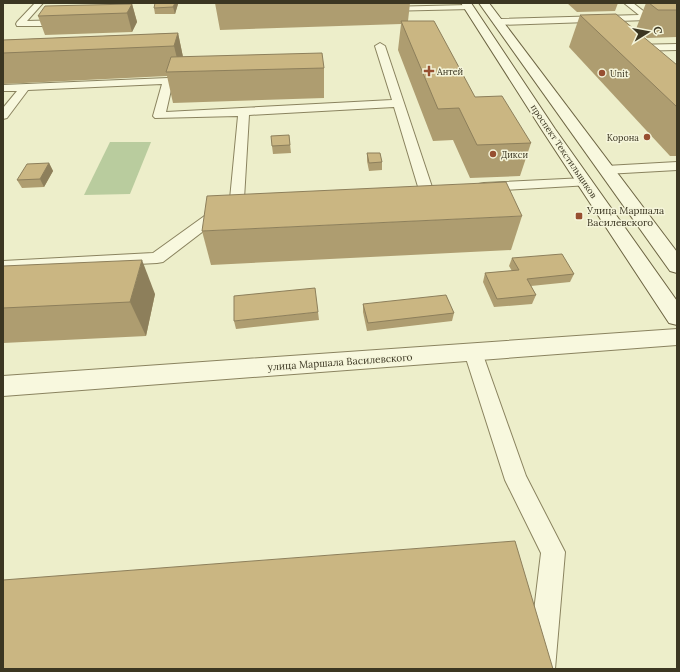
<svg xmlns="http://www.w3.org/2000/svg" width="680" height="672" font-family="Lora,serif">
<style>
.green{fill:#b9cc9e}
.lines{fill:none;stroke-linecap:round;stroke-linejoin:round}
.lane-casing{stroke:#8a835f;stroke-width:2}
.street-casing{stroke:#8a835f;stroke-width:2}
.secondary-casing{stroke:#6c6442;stroke-width:2}
.lane{fill:#f8f8de;fill-rule:evenodd}
.street{fill:#f8f8de;fill-rule:evenodd}
.secondary{fill:#f8f8de;fill-rule:evenodd}
.wall{fill:#ae9d70}
.shaded-wall{fill:#8d7f5b}
.building{fill:#cab682;stroke:#8d7f5b}
.poi-dot{fill:#974f30;stroke:#f5f5da;stroke-width:1.5}
.labels{text-anchor:middle;dominant-baseline:central;stroke-width:3;stroke-linejoin:round;paint-order:stroke}
.far-poi-label{font-size:9px;fill:#3b3622;stroke:#f5f5da;text-anchor:start}
.far-street-label{font-size:9px;fill:#3b3622;stroke:#f5f5da}
.poi-label{font-size:10px;fill:#3b3622;stroke:#f5f5da;text-anchor:start}
.street-label{font-size:10px;fill:#3b3622;stroke:#f5f5da}
</style>
<rect width="100%" height="100%" fill="#edeeca"/>
<!-- green -->
<polygon class="green" points="110,142 151,142 130,194 84,195"/>
<g class="lines">
<defs>
<g id="lane">
<polygon points="35,3 43,3 27,21 65,20 69,23 65,26 17,26 16,24 17,22"/>
<polygon points="624,3 633,3 651,17 647,20 498,25 494,22 498,19 639,15"/>
<polygon points="468,5 472,7 471,9 385,11 381,9 385,7"/>
<polygon points="380,43 385,46 433,190 431,193 421,193 419,190 394,107 249,115 244,199 242,202 237,203 232,202 230,199 238,116 155,118 153,116 162,84 28,90 7,118 3,119 3,108 17,91 3,91 3,85 168,78 173,81 166,112 392,100 375,46"/>
<polygon points="677,44 677,50 631,51 626,48 631,45"/>
<polygon points="677,162 677,170 606,174 601,173 599,170 601,167 606,166"/>
<polygon points="585,178 590,179 592,182 590,185 484,191 479,190 477,187 479,184 484,183"/>
<polygon points="222,206 227,207 229,210 227,213 163,262 157,263 3,271 3,261 153,253 217,207"/>
<polygon points="473,345 480,347 482,352 526,476 565,552 555,669 527,669 541,553 505,480 464,352 466,347"/>
</g>
<polygon id="street" points="677,329 677,345 3,396 3,376"/>
<g id="secondary">
<polygon points="461,3 471,3 555,129 677,301 677,325 669,323 542,130"/>
<polygon points="479,3 489,3 677,252 677,273 670,271"/>
</g>
</defs>
<!-- lane casing -->
<use href="#lane" class="lane-casing"/>
<!-- street casing -->
<use href="#street" class="street-casing"/>
<!-- secondary casing -->
<use href="#secondary" class="secondary-casing"/>
<!-- lane -->
<use href="#lane" class="lane"/>
<!-- street -->
<use href="#street" class="street"/>
<!-- secondary -->
<use href="#secondary" class="secondary"/>
</g>
<!-- wall -->
<g class="wall">
<polygon points="215,3 410,3 408,21 475,97 531,143 520,176 470,178 453,140 433,141 398,50 401,24 220,30"/>
<polygon points="567,3 618,3 615,11 577,12"/>
<polygon points="646,3 677,3 677,37 647,38 636,29"/>
<polygon points="132,4 137,22 132,32 45,35 38,16"/>
<polygon points="178,4 175,14 155,14 154,8"/>
<polygon points="580,15 677,65 677,156 670,156 569,47"/>
<polygon points="178,33 183,57 324,68 324,98 173,103 167,76 3,84 3,40"/>
<polygon points="289,135 291,153 273,154 272,146"/>
<polygon points="367,153 382,162 382,170 369,171 367,161"/>
<polygon points="49,163 53,171 44,187 22,188 17,180"/>
<polygon points="522,216 511,250 211,265 202,231"/>
<polygon points="512,258 574,274 570,282 531,286 536,295 532,304 494,307 483,282 485,273 512,271 509,266"/>
<polygon points="3,266 155,294 146,336 3,343"/>
<polygon points="363,304 454,313 452,321 367,331 363,312"/>
<polygon points="318,312 319,320 236,329 234,321"/>
</g>
<!-- shaded-wall -->
<g class="shaded-wall">
<polygon points="175,3 178,3 178,4 175,14 173,7"/>
<polygon points="132,4 137,22 132,32 127,13"/>
<polygon points="178,33 184,62 180,71 174,46"/>
<polygon points="49,163 53,171 44,187 40,179"/>
<polygon points="142,260 155,294 146,336 130,302"/>
</g>
<!-- building -->
<g class="building">
<polygon points="155,3 175,3 173,7 154,8"/>
<polygon points="649,3 677,3 677,10 658,10"/>
<polygon points="132,4 127,13 38,16 45,6"/>
<polygon points="616,14 677,65 677,107 580,15"/>
<polygon points="401,21 434,21 475,97 502,96 531,143 477,145 459,108 438,109"/>
<polygon points="178,33 174,46 3,53 3,40"/>
<polygon points="322,53 324,68 166,72 171,57"/>
<polygon points="289,135 290,145 272,146 271,136"/>
<polygon points="367,153 380,153 382,162 369,163"/>
<polygon points="49,163 40,179 17,180 27,164"/>
<polygon points="506,182 522,216 202,231 207,196"/>
<polygon points="562,254 574,274 527,279 536,295 497,299 485,273 519,270 512,258"/>
<polygon points="142,260 130,302 3,308 3,266"/>
<polygon points="315,288 318,312 234,321 234,296"/>
<polygon points="446,295 454,313 368,323 363,304"/>
<polygon points="515,541 553,669 3,669 3,580"/>
</g>
<!-- markers -->
<g class="poi-dot">
<path d="M427 65h4v4h4v4h-4v4h-4v-4h-4v-4h4z"/>
<circle cx="602" cy="73" r="4"/>
<circle cx="647" cy="137" r="4"/>
<circle cx="493" cy="154" r="4"/>
<rect x="575" y="212" width="8" height="8" rx="2"/>
</g>
<g class="labels">
<!-- far-poi labels -->
<g class="far-poi-label">
<text x="437" y="71">Антей</text>
<text x="610" y="73">Unit</text>
<text x="639" y="137" text-anchor="end">Корона</text>
<text x="501" y="154">Дикси</text>
</g>
<!-- far-street labels -->
<g class="far-street-label">
<text transform="translate(564 151) rotate(56)">проспект Текстильщиков</text>
</g>
<!-- poi labels -->
<g class="poi-label">
<text x="587" y="210">Улица Маршала<tspan x="587" dy="12">Василевского</tspan></text>
</g>
<!-- street labels -->
<g class="street-label">
<text transform="translate(340 362) rotate(-4)">улица Маршала Василевского</text>
</g>
</g>
<!-- border -->
<rect width="680" height="672" fill="none" stroke="#3b3622" stroke-width="8"/>
<!-- north arrow -->
<g transform="translate(648 32) rotate(79)" stroke="#f5f5da" stroke-width="3" paint-order="stroke">
<path d="M0-3L7 15L0 10L-7 15Z" fill="#3b3622"/>
<text y="-6" font-size="11" font-weight="bold" text-anchor="middle" fill="#3b3622">С</text>
</g>
</svg>
